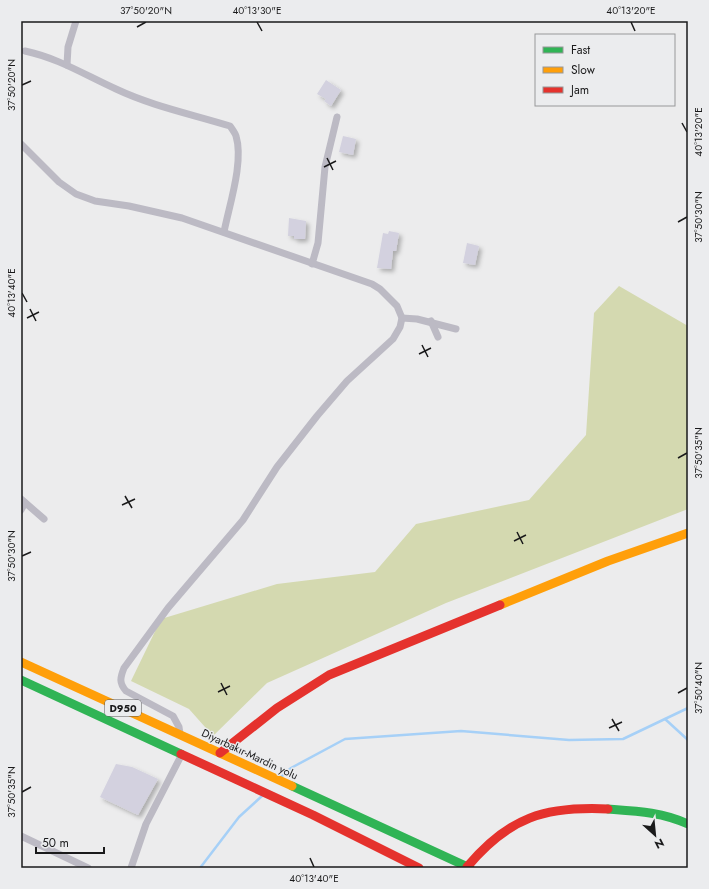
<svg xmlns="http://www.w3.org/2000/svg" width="709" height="889" font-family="Jost,sans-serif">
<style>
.green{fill:#d4d9b0}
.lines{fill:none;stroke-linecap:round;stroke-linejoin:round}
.stream{stroke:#a6d0f7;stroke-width:2.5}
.building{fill:#d3d1df;filter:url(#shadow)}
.street{stroke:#bcbac4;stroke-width:7}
.fast{stroke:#30b455;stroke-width:9}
.slow{stroke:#ff9f0a;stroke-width:9}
.jam{stroke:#e5322d;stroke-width:9}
.ticks{fill:none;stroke:#1a1a1b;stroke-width:1.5}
.labels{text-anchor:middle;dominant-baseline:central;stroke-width:3;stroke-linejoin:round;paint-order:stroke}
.shield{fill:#ebecee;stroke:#59595a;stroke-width:1}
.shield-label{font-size:10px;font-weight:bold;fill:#1a1a1b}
.street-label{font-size:11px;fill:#1a1a1b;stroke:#ebecee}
.neatline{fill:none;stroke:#1a1a1b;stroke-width:1.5}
.ticks-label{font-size:10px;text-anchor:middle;fill:#1a1a1b}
</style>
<defs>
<filter id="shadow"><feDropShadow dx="3" dy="3" stdDeviation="2" flood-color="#0004"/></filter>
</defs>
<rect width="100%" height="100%" fill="#ececed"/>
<!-- green -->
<polygon class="green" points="619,286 688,326 688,509 446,603 267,683 213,736 189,709 131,681 161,619 277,584 375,572 416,524 529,500 586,435 594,313"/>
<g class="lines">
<!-- stream -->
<g class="stream">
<polyline points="665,719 688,740"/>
<polyline points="281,777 291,768 345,739 461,731 569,740 623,739 688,708"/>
<polyline points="200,868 239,817 262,796"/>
</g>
</g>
<!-- building -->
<g class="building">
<polygon points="326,80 341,90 331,106 324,101 326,99 317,94"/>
<polygon points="343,136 356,139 353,155 339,152"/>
<polygon points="289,218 306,221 305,239 294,239 294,236 288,236"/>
<polygon points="389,231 399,233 396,251 393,251 391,269 377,268 383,233 388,234"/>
<polygon points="467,243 479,246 475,265 463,263"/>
<polygon points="116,764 132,767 158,779 138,815 100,797"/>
</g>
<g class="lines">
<!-- street -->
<g class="street">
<path d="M25,51c33,7 60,24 91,38 36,17 75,25 114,37 2,3 5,7 6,10 8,26 -7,70 -12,96"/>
<polyline points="67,65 68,47 76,21"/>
<path d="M21,144l38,38 17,12 19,7 34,5 53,12 190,66 8,5 17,17 5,12 -2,9 -7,12 -46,42 -30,35 -40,51 -34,53 -75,88 -44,60c-4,10 -5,15 2,23l47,25 6,11 1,7"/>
<polyline points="312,264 318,243 325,167 337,117"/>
<polyline points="402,318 417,319 456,329"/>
<polyline points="431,321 438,337"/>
<polyline points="21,499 44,519"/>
<polyline points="21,510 25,503"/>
<polyline points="21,836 88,868"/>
<polyline points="131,868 146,824 182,754"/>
</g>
<!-- fast -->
<g class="fast">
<polyline points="21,680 181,754"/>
<polyline points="292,786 470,868"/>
<path d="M608,809c28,2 54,3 80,15"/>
</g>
<!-- slow -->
<g class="slow">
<polyline points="500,605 608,561 688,533"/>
<polyline points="21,662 292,786"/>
</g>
<!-- jam -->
<g class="jam">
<polyline points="220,753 277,708 329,675 500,605"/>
<polyline points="181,754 313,815 419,868"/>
<path d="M467,867c42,-50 78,-61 141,-58"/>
</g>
</g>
<!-- ticks -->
<path class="ticks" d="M257,22l5,9M631,22l4,9M137,27l9,-5M22,85l9,-4M682,123l5,9M327,158l6,12M324,167l12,-6M678,222l9,-5M22,293l5,9M30,309l6,12M27,318l12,-6M422,345l6,12M419,354l12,-6M678,458l9,-5M125,496l7,12M122,505l13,-6M517,532l6,12M514,541l12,-6M22,556l9,-4M221,683l6,12M218,692l12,-6M678,693l9,-5M612,719l7,12M609,728l13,-6M22,792l9,-5M310,858l4,9"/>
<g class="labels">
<!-- shield labels -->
<rect class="shield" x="105" y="700" width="36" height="16" rx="3"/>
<g class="shield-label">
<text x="123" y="708">D950</text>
</g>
<!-- street labels -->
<g class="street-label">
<text transform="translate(250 754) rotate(25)">Diyarbakır-Mardin yolu</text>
</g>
</g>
<!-- border -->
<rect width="709" height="889" fill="none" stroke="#ebecee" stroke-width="44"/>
<!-- legend -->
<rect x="535" y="34" width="140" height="72" fill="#ebecee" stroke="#97989a"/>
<rect x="543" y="47" width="20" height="6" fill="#30b455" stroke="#97989a"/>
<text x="571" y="54" font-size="12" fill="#1a1a1b">Fast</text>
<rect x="543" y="67" width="20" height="6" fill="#ff9f0a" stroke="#97989a"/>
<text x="571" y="74" font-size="12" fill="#1a1a1b">Slow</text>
<rect x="543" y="87" width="20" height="6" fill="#e5322d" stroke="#97989a"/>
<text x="571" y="94" font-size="12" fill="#1a1a1b">Jam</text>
<!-- north arrow -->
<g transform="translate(655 835) rotate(153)" stroke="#ebecee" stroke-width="3" paint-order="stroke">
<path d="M0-3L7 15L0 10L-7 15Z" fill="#1a1a1b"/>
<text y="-6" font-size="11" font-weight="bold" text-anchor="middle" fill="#1a1a1b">N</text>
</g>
<!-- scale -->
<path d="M36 847v6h68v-6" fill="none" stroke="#1a1a1b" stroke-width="2"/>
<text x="42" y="847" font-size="12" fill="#1a1a1b" stroke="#ebecee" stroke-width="3" paint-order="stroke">50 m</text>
<rect x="22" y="22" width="665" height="845" class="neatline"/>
<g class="ticks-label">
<text x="146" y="14">37°50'20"N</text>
<text x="257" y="14">40°13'30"E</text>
<text x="631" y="14">40°13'20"E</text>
<text transform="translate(11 85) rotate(-90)" y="4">37°50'20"N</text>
<text transform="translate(698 132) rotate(-90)" y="4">40°13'20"E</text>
<text transform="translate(698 217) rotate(-90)" y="4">37°50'30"N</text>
<text transform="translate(11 293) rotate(-90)" y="4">40°13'40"E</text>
<text transform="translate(698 453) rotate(-90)" y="4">37°50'35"N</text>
<text transform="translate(11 556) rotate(-90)" y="4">37°50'30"N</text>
<text transform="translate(698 688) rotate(-90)" y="4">37°50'40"N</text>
<text transform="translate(11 792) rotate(-90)" y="4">37°50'35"N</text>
<text x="314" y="882">40°13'40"E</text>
</g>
</svg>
